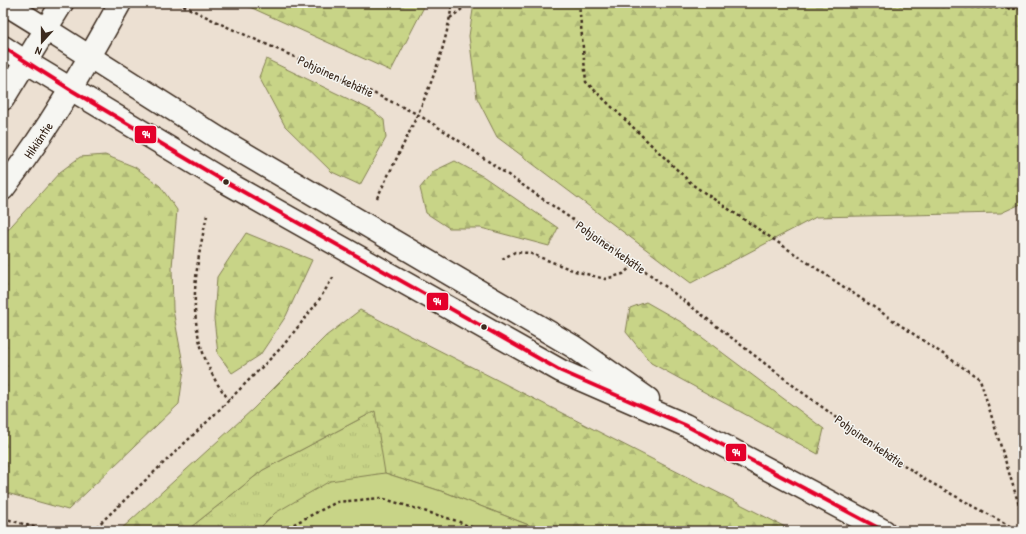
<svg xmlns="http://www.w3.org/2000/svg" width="1026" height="534" font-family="'Patrick Hand',sans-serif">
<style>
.grass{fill:url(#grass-tufts);stroke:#827f52}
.forest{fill:url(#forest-firs);stroke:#827f52}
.pitch{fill:#c8d487;stroke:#827f52}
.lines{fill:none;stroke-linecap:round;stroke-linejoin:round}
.tertiary-casing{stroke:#3b2a1e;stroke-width:25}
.secondary-casing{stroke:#3b2a1e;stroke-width:25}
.path{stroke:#3b2a1e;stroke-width:2.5;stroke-dasharray:3 3;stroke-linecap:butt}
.tertiary{stroke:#f6f6f2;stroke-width:22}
.secondary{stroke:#f6f6f2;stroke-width:22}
.bus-1-casing{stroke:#f6f6f2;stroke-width:7}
.bus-1{stroke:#e4002b;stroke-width:4}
.bus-dot{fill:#3b2a1e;stroke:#f6f6f2;stroke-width:1.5}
.labels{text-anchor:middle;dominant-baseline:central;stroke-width:3;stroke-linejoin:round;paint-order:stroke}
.street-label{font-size:13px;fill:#3b2a1e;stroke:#f6f6f2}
.line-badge{stroke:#f6f6f2;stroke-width:1.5}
.badge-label{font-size:11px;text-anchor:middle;font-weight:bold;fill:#fff}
</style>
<defs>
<pattern id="grass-tufts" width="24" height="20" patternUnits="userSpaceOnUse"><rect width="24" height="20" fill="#c8d487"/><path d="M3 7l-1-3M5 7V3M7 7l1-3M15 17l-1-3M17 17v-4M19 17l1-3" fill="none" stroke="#adb674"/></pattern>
<pattern id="forest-firs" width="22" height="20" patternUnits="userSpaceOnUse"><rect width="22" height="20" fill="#c8d487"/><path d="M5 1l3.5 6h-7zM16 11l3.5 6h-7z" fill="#adb674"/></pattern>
</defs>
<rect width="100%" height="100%" fill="#ece0d2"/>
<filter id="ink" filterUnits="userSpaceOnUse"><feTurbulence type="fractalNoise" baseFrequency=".025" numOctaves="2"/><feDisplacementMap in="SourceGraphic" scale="8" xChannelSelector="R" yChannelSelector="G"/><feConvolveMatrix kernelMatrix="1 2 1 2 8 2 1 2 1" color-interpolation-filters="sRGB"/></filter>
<g filter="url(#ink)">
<!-- grass -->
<polygon class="grass" points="375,411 685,531 186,531 263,470"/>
<!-- forest -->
<g class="forest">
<polygon points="241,3 426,3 391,71"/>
<polygon points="474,3 1023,3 1023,203 1001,213 816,217 691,283 497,137 477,98 469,36"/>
<polygon points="266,59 373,111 384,120 386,138 360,185 332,172 285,126 259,77"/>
<polygon points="105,155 135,167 160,186 177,210 172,267 173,310 184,369 179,404 68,510 3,492 3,235 60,172 80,157"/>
<polygon points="455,161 484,177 558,228 549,246 481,228 449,228 426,213 420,188 434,171"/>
<polygon points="246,233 312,260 286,316 260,355 232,373 218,354 214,319 217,277"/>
<polygon points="646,302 683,323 824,429 818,454 651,363 626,332 630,308"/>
<polygon points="360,310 793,531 544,531 447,493 385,473 375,411 263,470 186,531 119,531 253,409 326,336"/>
</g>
<!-- pitch -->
<polygon class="pitch" points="385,473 447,493 544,531 257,531 275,513 330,481"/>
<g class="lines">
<defs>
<g id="tertiary">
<polyline points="4,3 46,29"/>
<polyline points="3,47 26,62"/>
</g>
<g id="secondary">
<polyline points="46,29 218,138 574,347 648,399"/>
<polyline points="26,62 224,181 561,371 685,425 884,531"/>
<polyline points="3,99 62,3"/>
<path d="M3,189c45,-59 81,-121 117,-186"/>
</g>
</defs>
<!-- tertiary casing -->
<use href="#tertiary" class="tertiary-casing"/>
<!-- secondary casing -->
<use href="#secondary" class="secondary-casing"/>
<!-- path -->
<g class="path">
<polyline points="178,3 223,25 346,80 417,114 449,134 635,263 803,393 870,442 926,480 1019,531"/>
<polyline points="579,3 586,82 693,185 980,379 1023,518"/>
<polyline points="851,3 1023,9"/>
<polyline points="450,18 470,3"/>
<path d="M377,198c30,-62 66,-125 75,-195"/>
<path d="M207,215c-12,56 -22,106 5,159 4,9 11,18 17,26"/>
<polyline points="502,259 515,252 529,253 575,271 605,279 623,274 635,263"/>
<polyline points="3,518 47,531"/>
<polyline points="92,531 209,420 282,347 317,303 334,276"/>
<polyline points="284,531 288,527 337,502 381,498 457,521 480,531"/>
</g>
<!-- tertiary -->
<use href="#tertiary" class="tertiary"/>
<!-- secondary -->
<use href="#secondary" class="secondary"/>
<defs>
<polyline id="bus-1" points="3,47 71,90 224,181 561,371 685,425 884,531"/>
</defs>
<!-- bus-1 casing -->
<use href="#bus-1" class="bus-1-casing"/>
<!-- bus-1 -->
<use href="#bus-1" class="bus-1"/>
</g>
</g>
<!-- markers -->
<g class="bus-dot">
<circle cx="226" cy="182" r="3.5"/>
<circle cx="484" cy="327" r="3.5"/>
</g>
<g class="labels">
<!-- street labels -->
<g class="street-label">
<text transform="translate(336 76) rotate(25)">Pohjoinen kehätie</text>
<text transform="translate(38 140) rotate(-56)">Hikiäntie</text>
<text transform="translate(611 247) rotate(35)">Pohjoinen kehätie</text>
<text transform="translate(870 441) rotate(35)">Pohjoinen kehätie</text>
</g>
</g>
<g class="line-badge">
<rect x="134" y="125" width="23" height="19" rx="4" fill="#e4002b"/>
<rect x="426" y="292" width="23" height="19" rx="4" fill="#e4002b"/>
<rect x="725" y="443" width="22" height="19" rx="4" fill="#e4002b"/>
</g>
<g class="badge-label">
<text x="146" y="138">94</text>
<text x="437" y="305">94</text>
<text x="736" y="456">94</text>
</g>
<!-- margin -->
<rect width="1026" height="534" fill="none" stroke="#f6f6f2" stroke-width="16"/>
<rect x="8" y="8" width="1010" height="518" fill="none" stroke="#3b2a1e" stroke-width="1.5" filter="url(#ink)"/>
<!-- north arrow -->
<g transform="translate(42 42) rotate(201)" stroke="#f6f6f2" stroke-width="3" paint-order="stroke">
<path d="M0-3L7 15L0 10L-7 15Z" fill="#3b2a1e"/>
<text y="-6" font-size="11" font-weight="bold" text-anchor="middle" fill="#3b2a1e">N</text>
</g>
</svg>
